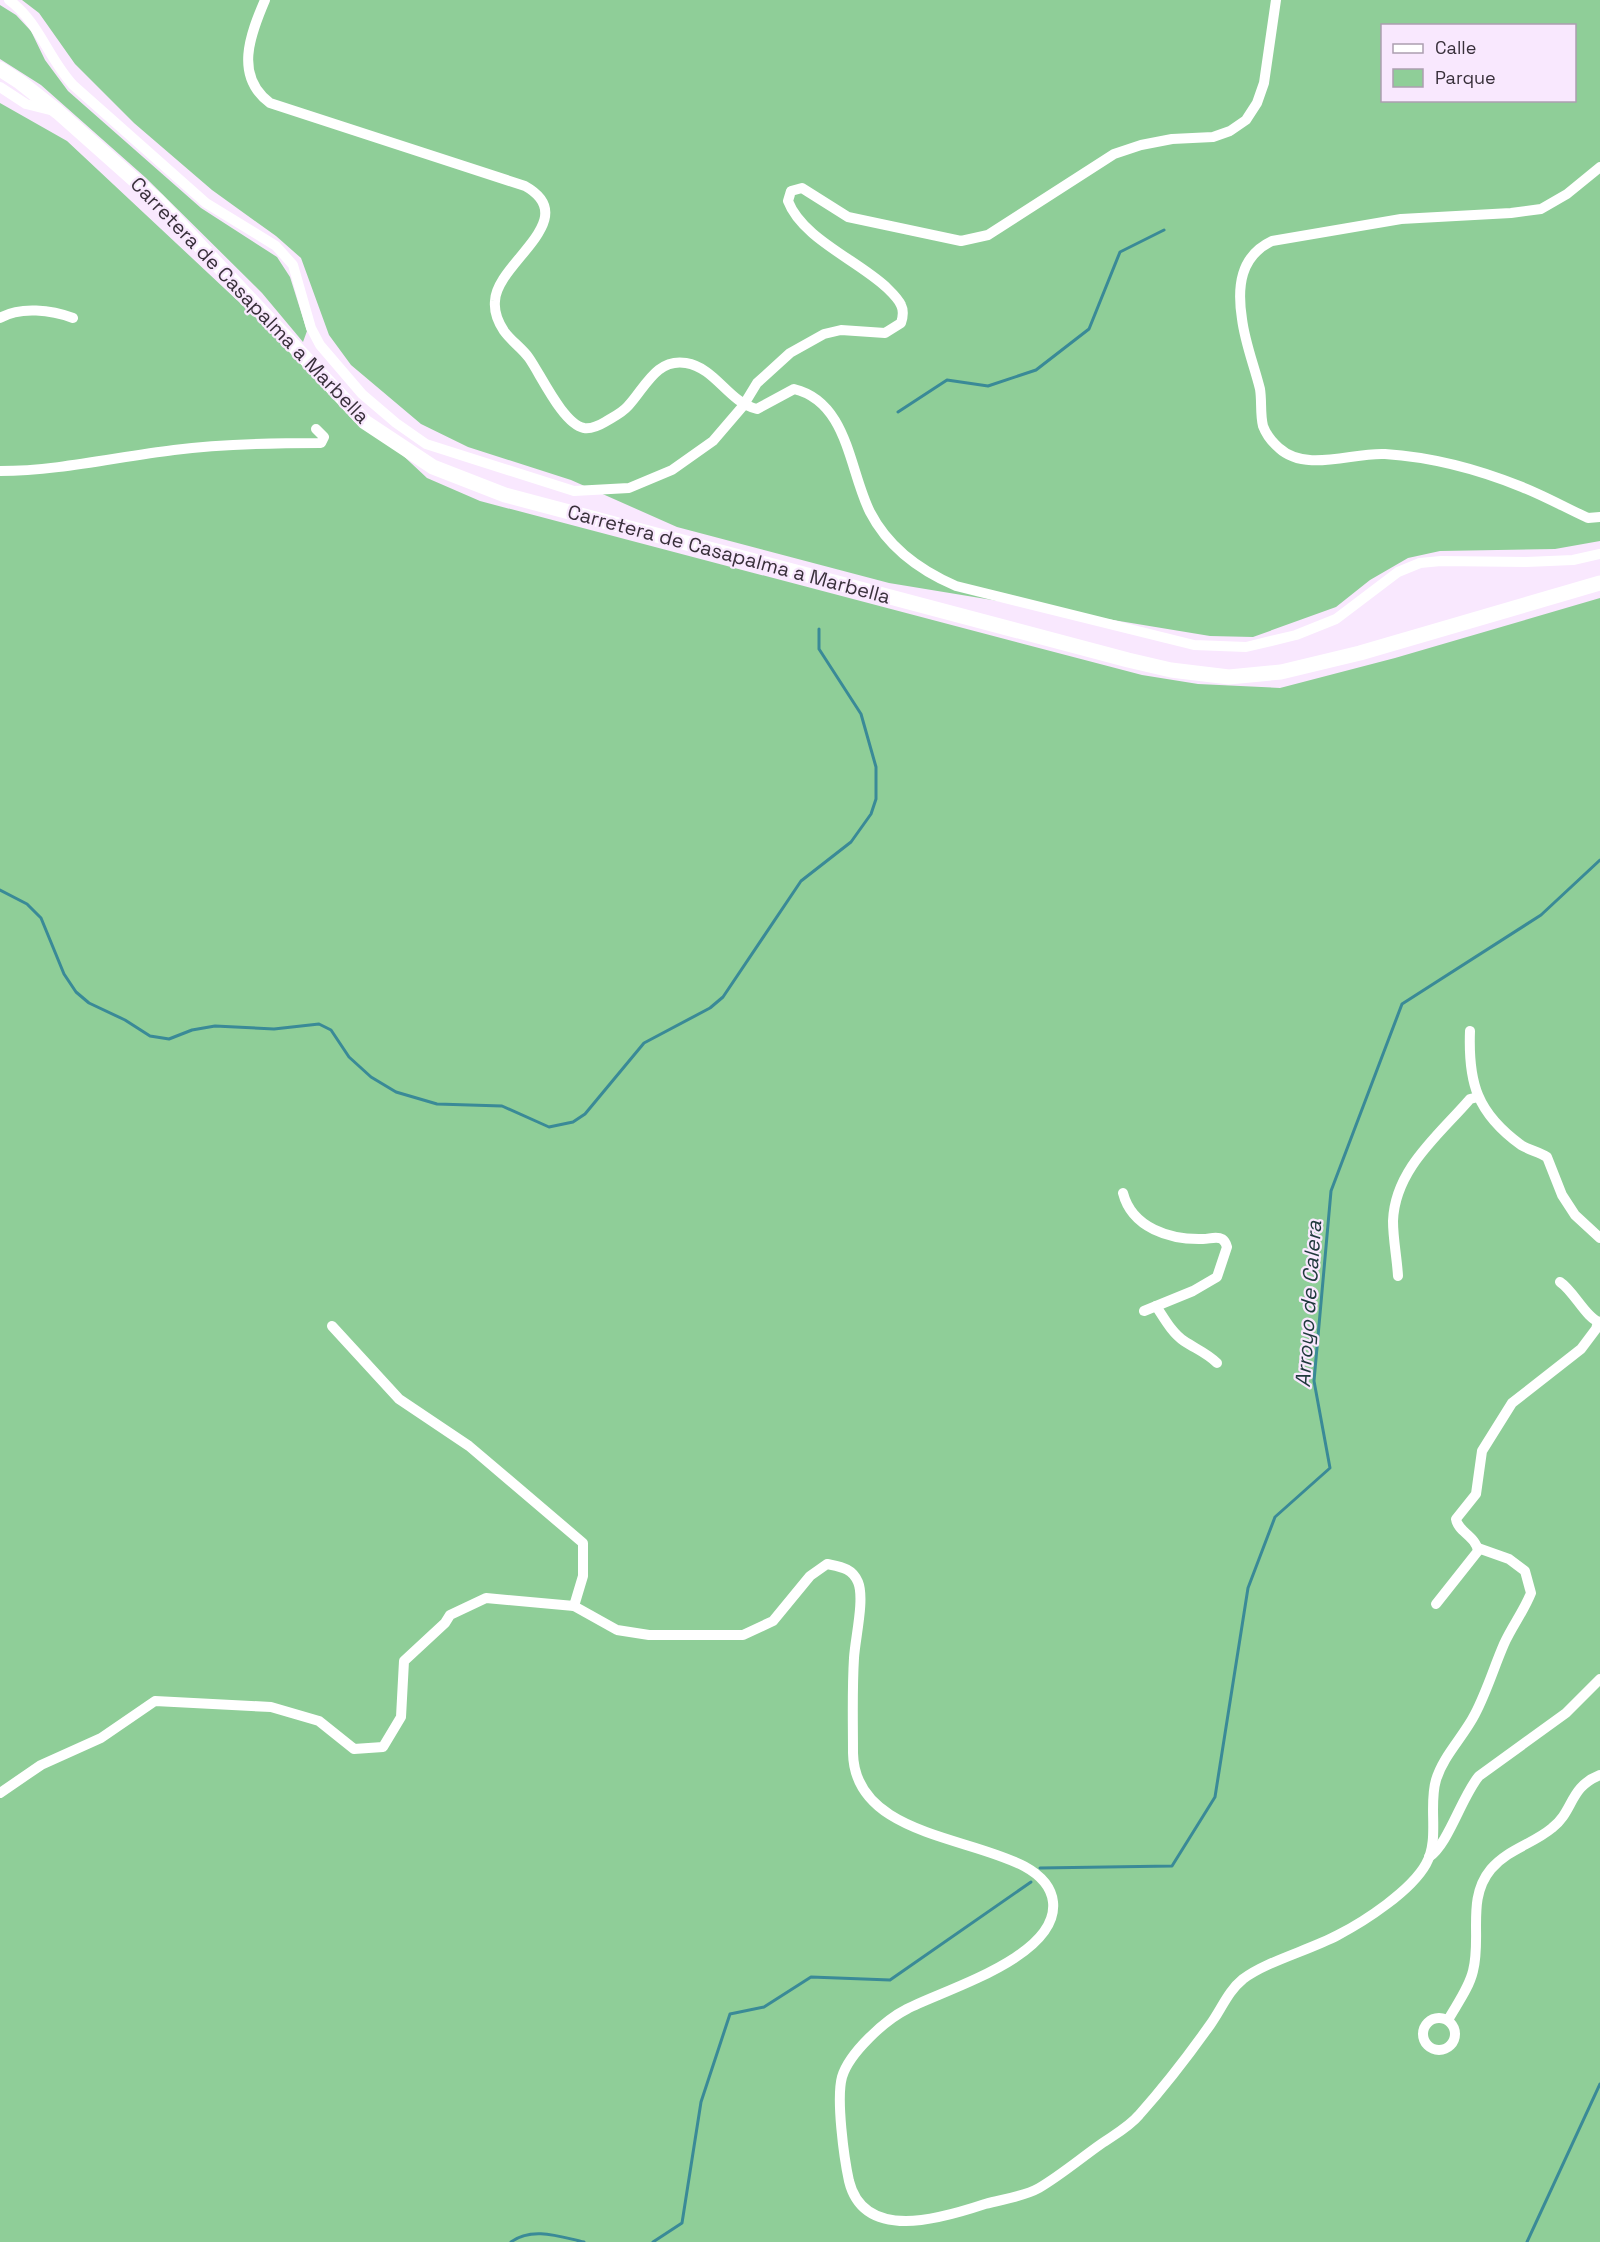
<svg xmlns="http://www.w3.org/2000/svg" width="1600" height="2242" font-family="'Space Grotesk',sans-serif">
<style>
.green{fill:#8fce98;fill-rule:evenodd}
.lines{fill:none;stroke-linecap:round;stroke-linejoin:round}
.stream{stroke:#3a8a97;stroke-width:3}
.minor{stroke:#fff;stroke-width:10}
.secondary{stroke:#fff;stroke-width:15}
.labels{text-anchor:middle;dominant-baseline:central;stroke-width:4.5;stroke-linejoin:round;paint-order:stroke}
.street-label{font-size:20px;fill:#39303b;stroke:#f9e8fe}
.water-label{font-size:21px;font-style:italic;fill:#1f393c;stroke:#f9e8fe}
</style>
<rect width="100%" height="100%" fill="#f9e8fe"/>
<!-- green -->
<g class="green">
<path d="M22,0h1578v541l-45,8 -115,2 -32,7 -38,22 -34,27 -83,30 -43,-1 -321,-53 -212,-56 -106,-47 -103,-33 -47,-23 -70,-59 -22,-30 -28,-77 -25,-22 -64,-46 -78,-67 -59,-59 -36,-51zM1382,26h192v74h-192z"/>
<polygon points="0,5 16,15 31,31 45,60 68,91 201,208 277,257 290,277 307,331 303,342 262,293 146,178 41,85 0,59"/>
<polygon points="0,103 67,141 427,478 480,501 1142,675 1198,684 1280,688 1395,658 1600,598 1600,2242 0,2242"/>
</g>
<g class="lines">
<!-- stream -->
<g class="stream">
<polyline points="898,412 947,380 988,386 1036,370 1089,329 1120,252 1164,230"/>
<polyline points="0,890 27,904 41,918 64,974 76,992 89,1003 125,1020 150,1036 169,1039 192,1030 215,1026 274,1029 319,1024 331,1030 349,1057 371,1077 396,1092 437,1104 502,1106 549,1127 573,1122 585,1114 644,1043 710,1008 723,997 801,881 851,842 871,814 876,799 876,767 861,714 819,649 819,629"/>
<polyline points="1040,1868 1172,1866 1215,1797 1248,1588 1275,1517 1330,1468 1314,1381 1331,1191 1402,1004 1541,915 1600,860"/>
<path d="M511,2242c21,-16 50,-5 73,0"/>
<polyline points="653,2242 682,2223 701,2102 730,2014 764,2007 811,1977 890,1980 1031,1882"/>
<polyline points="1527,2242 1600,2084"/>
</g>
<!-- minor -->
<g class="minor">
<path d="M9,0c30,22 39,58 64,85l133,118 70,43 17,19 18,63 9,17 42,49 34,29 30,21 148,47 55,-3 43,-18 41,-29 30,-35 14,-23 33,-30 34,-19 17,-4 44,3 16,-10c2,-6 3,-12 0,-18 -3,-7 -10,-13 -15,-18 -29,-27 -84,-49 -98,-86l3,-10 11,-3 46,29 113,24 27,-6 126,-81 27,-9 31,-6 41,-2 17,-6 16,-11 11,-17 7,-20 12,-83"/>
<path d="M265,0c-15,35 -31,76 5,103l255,83c59,33 -29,77 -30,115 -1,10 3,21 9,30 7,10 18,17 25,27 12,17 34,66 55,70 7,1 16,-3 21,-6 8,-5 17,-9 23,-16 17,-18 28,-48 58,-43 30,5 42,39 71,46l37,-20c54,13 55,81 76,123 18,35 51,59 86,74l238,59 52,2 50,-12 40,-16 62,-47 22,-9 21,-2 85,1 47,-2 27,-6"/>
<polyline points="0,87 26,104 54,111"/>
<path d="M1600,167l-33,27 -26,15 -30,4 -110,6 -129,22c-32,15 -35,46 -30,78 3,24 12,46 18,70 2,12 0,25 3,37 3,8 9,16 16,22 27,25 74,4 106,6 46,3 95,16 137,33 23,9 44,21 66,31l12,-1"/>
<path d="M0,318c20,-12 52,-8 73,0"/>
<path d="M0,471c58,0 116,-14 174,-21 48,-6 98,-7 147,-7l3,-6 -8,-8"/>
<path d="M1470,1031c-2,52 7,82 51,114 8,5 18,7 26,12l15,38 13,20 25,23"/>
<path d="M1123,1193c9,35 47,47 80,46 6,0 14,-3 19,0 3,2 4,4 5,8l-10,30 -24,14 -49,20"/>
<path d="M1398,1276c-1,-18 -5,-37 -5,-55 2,-52 46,-86 77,-122l8,-2"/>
<path d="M1560,1282c14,9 27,38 40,40"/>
<path d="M1156,1306c8,12 16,27 28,35 12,8 23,12 33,22"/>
<path d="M1436,1604l42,-53c-2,-15 -20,-19 -22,-32l20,-25 6,-43 30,-48 69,-54 15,-20 2,-7"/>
<path d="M574,1606l43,24 32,5h94l30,-14 37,-45 17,-12c14,3 25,4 31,18 7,17 -3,57 -4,76 -2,32 -1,64 -1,95 2,105 192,78 200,149 6,55 -110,88 -146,107 -22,11 -58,44 -65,68 -6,22 2,81 7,104 15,61 91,38 136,23 18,-5 38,-7 54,-16 22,-13 42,-30 62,-44 13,-9 28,-17 38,-29 25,-28 49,-59 71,-90 11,-15 18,-34 33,-46 24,-18 67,-29 95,-44 27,-14 73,-44 88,-71 14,-25 2,-58 10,-84 7,-24 28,-44 39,-66 12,-23 19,-47 29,-70 8,-18 20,-33 27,-51l-6,-22 -16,-12 -31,-11"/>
<polyline points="0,1793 41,1765 101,1738 155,1701 271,1707 319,1721 354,1749 383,1747 401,1717 404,1661 445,1623 450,1615 486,1598 574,1606 583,1576 583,1543 469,1446 399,1399 332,1326"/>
<path d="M1429,1857c19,-12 33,-61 50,-81l87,-63 34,-34"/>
<circle cx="1439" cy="2034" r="16"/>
<path d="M1448,2020c9,-16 21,-32 25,-49 9,-34 -7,-72 18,-102 17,-20 42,-25 61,-41 22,-17 17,-41 48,-53"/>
</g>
<!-- secondary -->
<polyline class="secondary" points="0,69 20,82 58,112 157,200 365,422 433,467 505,495 1128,660 1171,670 1229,677 1281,672 1360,653 1600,583"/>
</g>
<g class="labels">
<!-- street labels -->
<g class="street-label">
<text transform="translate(250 300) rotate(46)">Carretera de Casapalma a Marbella</text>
<text transform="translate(729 554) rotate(15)">Carretera de Casapalma a Marbella</text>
</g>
<!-- water labels -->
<g class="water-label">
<text transform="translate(1308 1304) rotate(-86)">Arroyo de Calera</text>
</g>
</g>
<!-- legend -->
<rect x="1381" y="24" width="195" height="78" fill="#f9e8fe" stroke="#ac9eb0" stroke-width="1.5"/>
<rect x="1393" y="44" width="30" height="9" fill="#ffffff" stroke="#ac9eb0" stroke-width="1.5"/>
<text x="1435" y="54" font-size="18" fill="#39303b">Calle</text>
<rect x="1393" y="69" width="30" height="18" fill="#8fce98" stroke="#ac9eb0" stroke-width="1.5"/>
<text x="1435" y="84" font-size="18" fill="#39303b">Parque</text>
</svg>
